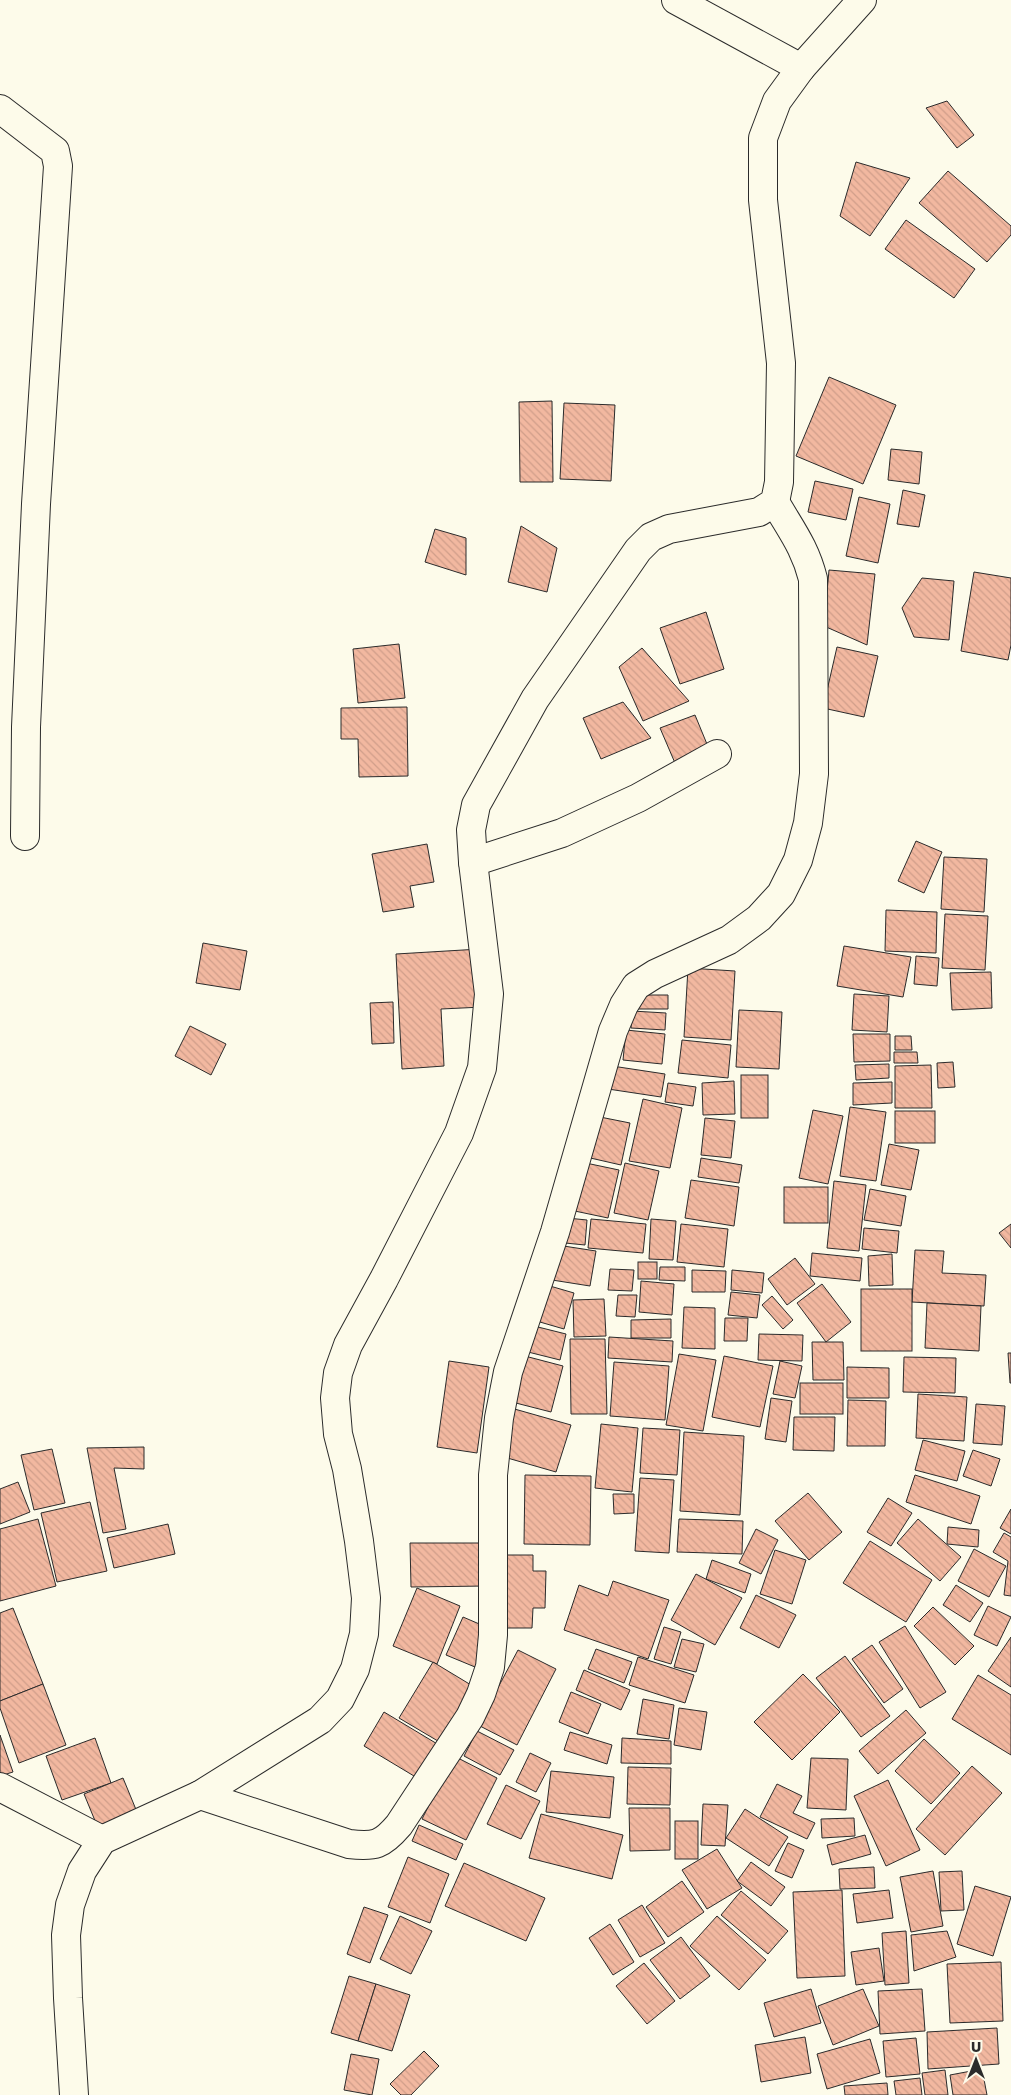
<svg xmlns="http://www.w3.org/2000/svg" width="1011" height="2095" font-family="'Golos Text',sans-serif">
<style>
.building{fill:url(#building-back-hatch);stroke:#2b2b2b}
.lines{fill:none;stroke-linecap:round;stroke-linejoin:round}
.minor-casing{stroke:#2b2b2b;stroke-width:30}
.minor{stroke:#fdfbea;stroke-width:28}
</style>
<defs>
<pattern id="building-back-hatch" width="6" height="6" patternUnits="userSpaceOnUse" patternTransform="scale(1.25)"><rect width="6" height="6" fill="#f2b8a0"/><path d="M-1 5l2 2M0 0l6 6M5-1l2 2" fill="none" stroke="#d09e8a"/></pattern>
</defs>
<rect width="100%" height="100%" fill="#fdfbea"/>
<!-- building -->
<g class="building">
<polygon points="947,101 974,135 957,148 926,108"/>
<polygon points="856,162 910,178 870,236 840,216"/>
<polygon points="948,171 1011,226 1011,235 987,262 919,203"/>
<polygon points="906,220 975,269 954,298 885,249"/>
<polygon points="829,377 896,405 863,484 796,456"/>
<polygon points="552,401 553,482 520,482 519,402"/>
<polygon points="564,403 615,405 611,481 560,479"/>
<polygon points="891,449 922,452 919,484 888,480"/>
<polygon points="815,481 853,489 846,520 808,512"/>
<polygon points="903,490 925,495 919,527 897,524"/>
<polygon points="859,497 890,504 878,563 846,556"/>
<polygon points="521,526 557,548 547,592 508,582"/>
<polygon points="435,529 466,538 466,575 425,562"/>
<polygon points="829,570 875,574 867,645 824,626"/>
<polygon points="974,572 1011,578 1011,645 1008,660 961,651"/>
<polygon points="922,578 954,581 949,640 914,637 902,608"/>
<polygon points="706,612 724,669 680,684 660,628"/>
<polygon points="399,644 405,698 358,703 353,649"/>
<polygon points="837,647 878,656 864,717 823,708"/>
<polygon points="642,648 689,701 643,721 619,667"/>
<polygon points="623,702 651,738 601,759 583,718"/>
<polygon points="407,707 408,776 359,777 358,739 341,739 341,708"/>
<polygon points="695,715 709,749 675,763 660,728"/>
<polygon points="916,841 942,852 924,893 898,881"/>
<polygon points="427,844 434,882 410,886 414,907 383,912 372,854"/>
<polygon points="944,857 987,859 984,912 941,909"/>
<polygon points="886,910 937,912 936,953 885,951"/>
<polygon points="945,914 988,916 985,970 942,968"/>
<polygon points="203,943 247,951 240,990 196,983"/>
<polygon points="844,946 911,957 903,997 837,986"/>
<polygon points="480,949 483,1007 441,1009 444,1066 402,1069 396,954"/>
<polygon points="916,956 939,958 937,986 914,984"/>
<polygon points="688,968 735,971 731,1040 684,1037"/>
<polygon points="991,972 992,1008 952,1010 950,973"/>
<polygon points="854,994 889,996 887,1032 852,1030"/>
<polygon points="636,995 668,995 668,1009 635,1009"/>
<polygon points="393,1002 394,1043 372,1044 370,1003"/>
<polygon points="739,1010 782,1012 779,1069 736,1067"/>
<polygon points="632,1011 666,1013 665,1030 631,1028"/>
<polygon points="190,1026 226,1044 211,1075 175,1056"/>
<polygon points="626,1030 665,1034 662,1064 623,1060"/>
<polygon points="853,1034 890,1034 890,1061 854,1062"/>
<polygon points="895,1036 911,1036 912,1050 895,1050"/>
<polygon points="682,1040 731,1045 728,1078 678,1073"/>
<polygon points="894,1052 917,1052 918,1063 894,1063"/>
<polygon points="953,1062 955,1087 938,1088 937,1063"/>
<polygon points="889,1064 889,1078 856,1080 855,1065"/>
<polygon points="931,1065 932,1108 895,1108 895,1066"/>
<polygon points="612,1066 665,1074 661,1097 608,1089"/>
<rect x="741" y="1075" width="27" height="43"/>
<polygon points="734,1081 735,1114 703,1115 702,1083"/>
<polygon points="892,1082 892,1103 853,1105 853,1083"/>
<polygon points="668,1083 696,1087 693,1106 665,1102"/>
<polygon points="643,1099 682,1108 670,1168 629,1161"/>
<polygon points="850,1107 886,1112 876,1181 840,1176"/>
<polygon points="813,1110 843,1116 828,1184 799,1178"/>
<rect x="895" y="1111" width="40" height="32"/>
<polygon points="595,1116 630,1123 621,1165 586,1157"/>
<polygon points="705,1118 735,1121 731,1158 701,1155"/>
<polygon points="889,1144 919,1150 911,1190 881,1185"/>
<polygon points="701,1158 742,1165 739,1183 698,1177"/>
<polygon points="581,1162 619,1170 608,1218 570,1210"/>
<polygon points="625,1163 659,1171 648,1220 614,1213"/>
<polygon points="691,1180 739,1187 734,1226 685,1218"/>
<polygon points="834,1181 866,1185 859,1251 827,1248"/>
<rect x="784" y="1187" width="44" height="36"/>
<polygon points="870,1189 906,1196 901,1226 864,1220"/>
<polygon points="567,1218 587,1220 585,1245 565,1243"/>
<polygon points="591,1219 646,1224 643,1253 588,1248"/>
<polygon points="651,1219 676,1221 673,1260 649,1259"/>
<polygon points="681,1224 728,1229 724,1267 677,1262"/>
<polygon points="1011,1224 1011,1248 999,1233"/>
<polygon points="864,1228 899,1231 897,1253 862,1249"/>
<polygon points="557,1245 596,1251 590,1286 552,1280"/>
<polygon points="915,1250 944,1251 942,1273 986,1275 984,1306 912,1302"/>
<polygon points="812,1253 862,1258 860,1281 810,1276"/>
<polygon points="892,1254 893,1285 869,1286 868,1256"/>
<polygon points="795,1258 815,1284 787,1305 768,1279"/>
<rect x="638" y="1262" width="19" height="17"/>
<polygon points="660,1267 685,1267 685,1281 659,1280"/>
<polygon points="610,1269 634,1270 632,1291 608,1290"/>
<polygon points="692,1270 726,1271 725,1292 692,1292"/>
<polygon points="732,1270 764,1273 762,1293 731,1290"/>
<polygon points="641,1281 674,1284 672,1315 639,1312"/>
<polygon points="543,1284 574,1293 564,1329 533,1320"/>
<polygon points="822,1284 851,1322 826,1342 797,1303"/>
<rect x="861" y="1289" width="51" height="62"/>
<polygon points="731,1292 760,1295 757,1318 728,1315"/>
<polygon points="618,1295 637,1295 635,1317 616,1316"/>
<polygon points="772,1296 793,1320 783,1329 762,1305"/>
<polygon points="604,1299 606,1336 574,1337 573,1300"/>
<polygon points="927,1303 981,1306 979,1351 925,1348"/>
<polygon points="684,1307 715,1308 715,1349 682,1348"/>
<polygon points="725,1318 748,1318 747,1341 724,1341"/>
<polygon points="671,1319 671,1338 631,1338 631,1320"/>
<polygon points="530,1325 566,1334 560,1360 524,1351"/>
<polygon points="759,1334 803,1335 802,1361 758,1360"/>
<polygon points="609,1337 673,1341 672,1362 608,1358"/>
<polygon points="570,1339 605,1339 607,1414 571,1414"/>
<polygon points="812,1342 843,1342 844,1380 813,1380"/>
<polygon points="1008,1353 1011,1353 1011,1383 1010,1383"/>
<polygon points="679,1354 716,1360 703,1431 666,1425"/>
<polygon points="521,1355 563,1366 551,1412 508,1401"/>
<polygon points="724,1356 773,1366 760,1427 712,1417"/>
<polygon points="904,1357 956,1358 955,1393 903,1392"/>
<polygon points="449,1361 489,1367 477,1453 437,1447"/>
<polygon points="780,1361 802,1366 795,1398 773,1394"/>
<polygon points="614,1362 669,1366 665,1420 610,1416"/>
<polygon points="847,1367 889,1368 889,1398 847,1398"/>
<rect x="800" y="1383" width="43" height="31"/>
<polygon points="918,1394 967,1397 964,1441 916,1438"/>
<polygon points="771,1398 792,1401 786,1442 765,1439"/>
<polygon points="848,1400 886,1401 885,1446 847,1446"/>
<polygon points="976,1404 1005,1406 1002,1445 973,1443"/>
<polygon points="511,1408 571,1425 556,1472 497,1455"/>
<polygon points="794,1417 835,1417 834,1451 793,1450"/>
<polygon points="601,1424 638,1428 632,1492 595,1488"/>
<polygon points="643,1428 680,1430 677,1475 640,1473"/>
<polygon points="684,1432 744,1436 740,1515 680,1511"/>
<polygon points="923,1440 965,1451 957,1481 915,1470"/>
<polygon points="144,1447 144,1469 114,1468 126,1529 103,1533 87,1448"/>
<polygon points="52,1449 65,1503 34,1510 21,1455"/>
<polygon points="973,1450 1000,1459 991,1486 963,1476"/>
<polygon points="525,1475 591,1476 590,1545 524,1544"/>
<polygon points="915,1475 980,1496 971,1524 906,1502"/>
<polygon points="640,1478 674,1480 669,1553 635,1551"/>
<polygon points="18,1482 30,1512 0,1524 0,1489"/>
<polygon points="808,1493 842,1532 809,1560 775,1521"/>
<polygon points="613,1494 634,1494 634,1513 614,1514"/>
<polygon points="888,1498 912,1513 891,1546 867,1532"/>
<polygon points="90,1502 107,1571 57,1582 41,1513"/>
<polygon points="1011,1509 1011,1534 1000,1528"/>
<polygon points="38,1519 56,1586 0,1601 0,1529"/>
<polygon points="679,1519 743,1521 742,1554 677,1552"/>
<polygon points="918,1519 961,1557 940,1581 897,1543"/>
<polygon points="168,1524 175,1554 114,1568 107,1538"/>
<polygon points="948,1527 979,1530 978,1547 947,1544"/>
<polygon points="756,1529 778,1540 761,1574 739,1563"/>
<polygon points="1004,1533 1011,1537 1011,1596 1004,1595 1008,1561 993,1552"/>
<polygon points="870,1541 932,1580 906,1622 843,1583"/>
<polygon points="410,1543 486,1543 486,1586 411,1587"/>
<polygon points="974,1549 1006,1566 989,1597 958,1581"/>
<polygon points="775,1550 806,1560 792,1604 760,1594"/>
<polygon points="504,1555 533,1555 533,1571 546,1571 545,1608 533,1608 532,1628 503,1628"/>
<polygon points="712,1560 751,1574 745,1593 706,1579"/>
<polygon points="696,1574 742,1598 715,1645 671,1620"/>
<polygon points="613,1581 669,1600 648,1659 564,1630 579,1585 608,1596"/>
<polygon points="956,1585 983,1603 970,1622 943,1605"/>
<polygon points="417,1588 460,1606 437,1664 393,1646"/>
<polygon points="756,1595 796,1615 779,1648 740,1628"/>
<polygon points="988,1606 1011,1617 997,1646 974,1635"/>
<polygon points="933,1607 974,1646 955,1665 914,1626"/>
<polygon points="13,1608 43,1684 0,1701 0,1613"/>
<polygon points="463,1617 491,1629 475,1667 446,1655"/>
<polygon points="905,1626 946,1692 920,1708 879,1642"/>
<polygon points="664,1627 681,1632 671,1664 654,1659"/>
<polygon points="1011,1637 1011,1687 988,1671"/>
<polygon points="682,1639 704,1644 696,1672 674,1667"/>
<polygon points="872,1645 903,1689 884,1703 852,1659"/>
<polygon points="596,1649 632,1662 624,1683 588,1669"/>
<polygon points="518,1650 556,1669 517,1745 478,1725"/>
<polygon points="845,1656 890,1716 861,1737 816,1678"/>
<polygon points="638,1657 694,1675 685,1703 629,1685"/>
<polygon points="433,1662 481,1691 448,1747 399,1718"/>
<polygon points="584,1670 630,1690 621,1710 576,1690"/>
<polygon points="803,1674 840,1712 792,1760 754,1722"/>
<polygon points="978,1675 1011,1695 1011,1755 952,1719"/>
<polygon points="43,1684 66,1745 19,1763 0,1708 0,1701"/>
<polygon points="571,1692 601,1704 588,1734 559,1722"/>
<polygon points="643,1699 674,1705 669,1739 637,1734"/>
<polygon points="679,1708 707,1712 701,1750 674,1745"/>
<polygon points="906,1710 926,1733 878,1774 859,1751"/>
<polygon points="384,1712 444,1748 424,1782 364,1746"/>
<polygon points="477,1731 514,1750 500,1775 464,1756"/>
<polygon points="570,1732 612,1745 607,1764 564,1750"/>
<polygon points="0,1735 13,1772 0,1776"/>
<polygon points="95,1738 111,1783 62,1800 46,1756"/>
<polygon points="622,1738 671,1741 671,1764 621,1763"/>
<polygon points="924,1739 960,1773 931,1804 895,1771"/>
<polygon points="530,1753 551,1763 536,1792 516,1782"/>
<polygon points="454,1756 497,1778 466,1840 422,1819"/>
<polygon points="811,1758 848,1759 846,1810 807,1808"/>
<polygon points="972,1766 1002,1793 945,1855 916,1829"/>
<polygon points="628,1767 671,1768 670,1805 627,1804"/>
<polygon points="551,1771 614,1777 610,1818 546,1812"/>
<polygon points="123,1778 137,1812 98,1828 84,1794"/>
<polygon points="888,1780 920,1850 886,1866 854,1796"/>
<polygon points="777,1784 802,1796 793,1813 815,1823 807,1839 760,1817"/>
<polygon points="506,1785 540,1801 521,1839 487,1824"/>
<polygon points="703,1804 728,1805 725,1846 701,1845"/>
<polygon points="629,1808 670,1808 670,1850 630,1851"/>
<polygon points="745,1809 788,1837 769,1866 726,1838"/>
<polygon points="541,1814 623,1835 612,1879 529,1858"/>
<polygon points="854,1818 855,1836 822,1838 821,1819"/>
<rect x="675" y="1821" width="23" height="38"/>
<polygon points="419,1825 463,1844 456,1860 412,1841"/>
<polygon points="865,1835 871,1854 832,1865 827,1845"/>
<polygon points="788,1843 804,1850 792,1878 775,1871"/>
<polygon points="717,1849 742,1888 707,1909 682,1870"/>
<polygon points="408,1857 449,1874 430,1923 388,1907"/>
<polygon points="751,1862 785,1887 771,1906 737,1881"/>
<polygon points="464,1863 545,1898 526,1941 445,1906"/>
<polygon points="874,1867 875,1888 840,1889 839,1869"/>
<polygon points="933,1871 943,1926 911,1932 900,1877"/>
<polygon points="962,1871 964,1910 941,1911 939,1872"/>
<polygon points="682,1881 704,1912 668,1937 646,1907"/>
<polygon points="975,1886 1011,1897 993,1956 957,1944"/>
<polygon points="842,1890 845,1976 797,1978 793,1892"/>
<polygon points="889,1890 893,1918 857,1923 853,1894"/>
<polygon points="741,1891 788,1931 768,1954 721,1915"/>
<polygon points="642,1905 665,1943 640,1957 618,1920"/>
<polygon points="364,1907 388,1915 370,1963 347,1954"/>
<polygon points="400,1916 432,1931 411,1974 380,1959"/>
<polygon points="717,1916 766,1960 739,1990 690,1946"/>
<polygon points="610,1924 634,1962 613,1975 589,1938"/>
<polygon points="906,1931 909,1983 885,1985 882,1933"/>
<polygon points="947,1931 956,1957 914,1971 911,1935"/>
<polygon points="681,1937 710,1976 680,1999 650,1960"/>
<polygon points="879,1948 884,1981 856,1985 851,1952"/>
<polygon points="1001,1962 1003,2021 950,2023 947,1964"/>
<polygon points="644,1963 675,2001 647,2024 616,1986"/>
<polygon points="349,1976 376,1984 358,2041 331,2033"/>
<polygon points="376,1984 410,1995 392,2051 358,2041"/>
<polygon points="811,1989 821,2023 774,2037 764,2003"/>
<polygon points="863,1989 879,2026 833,2045 818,2006"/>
<polygon points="922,1989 925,2031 880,2034 878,1991"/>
<polygon points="997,2028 999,2064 928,2069 927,2032"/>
<polygon points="805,2037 811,2073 761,2082 755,2045"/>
<polygon points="916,2038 920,2074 886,2077 883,2041"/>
<polygon points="870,2039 880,2073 827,2089 817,2054"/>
<polygon points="424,2051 439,2066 411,2095 401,2095 390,2084"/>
<polygon points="351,2054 379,2059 372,2095 344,2090"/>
<polygon points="982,2069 987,2095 953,2095 950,2075"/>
<polygon points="945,2070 948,2095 925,2095 922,2073"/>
<polygon points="920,2078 922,2095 896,2095 894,2081"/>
<polygon points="887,2083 888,2095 845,2095 844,2086"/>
</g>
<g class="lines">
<defs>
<g id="minor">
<polyline points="676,0 801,68"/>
<polyline points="0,109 55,151 58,166 36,504 26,727 25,836"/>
<polyline points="473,862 562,833 638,798 717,754"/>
<polyline points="0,1787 102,1840"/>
<path d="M200,1795l149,49c26,3 33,1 50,-19l71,-108 11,-23 9,-27 3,-32v-160l6,-57 9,-46 47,-140 58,-201 11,-26 12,-19 19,-12 74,-34 30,-22 22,-24 17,-34 10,-37 6,-49 -1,-195c-8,-32 -22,-49 -38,-77"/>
<polyline points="74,2095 68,1998 66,1935 70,1905 82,1871 102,1840 200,1795 320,1720 340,1699 355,1669 364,1634 366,1598 359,1541 347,1469 338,1434 335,1398 338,1373 348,1345 384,1279 459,1133 482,1068 489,994 473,862 471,830 476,805 535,699 638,550 651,537 669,529 759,512 775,502 779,482 781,363 763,200 763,138 777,101 801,68 862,0"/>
</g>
</defs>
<!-- minor casing -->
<use href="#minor" class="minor-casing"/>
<!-- minor -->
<use href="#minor" class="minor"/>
</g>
<!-- north arrow -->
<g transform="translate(976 2060)" stroke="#fdfbea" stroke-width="4" paint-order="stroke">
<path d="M0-4L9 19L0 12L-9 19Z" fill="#2b2b2b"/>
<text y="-8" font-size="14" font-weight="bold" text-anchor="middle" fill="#2b2b2b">U</text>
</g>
</svg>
